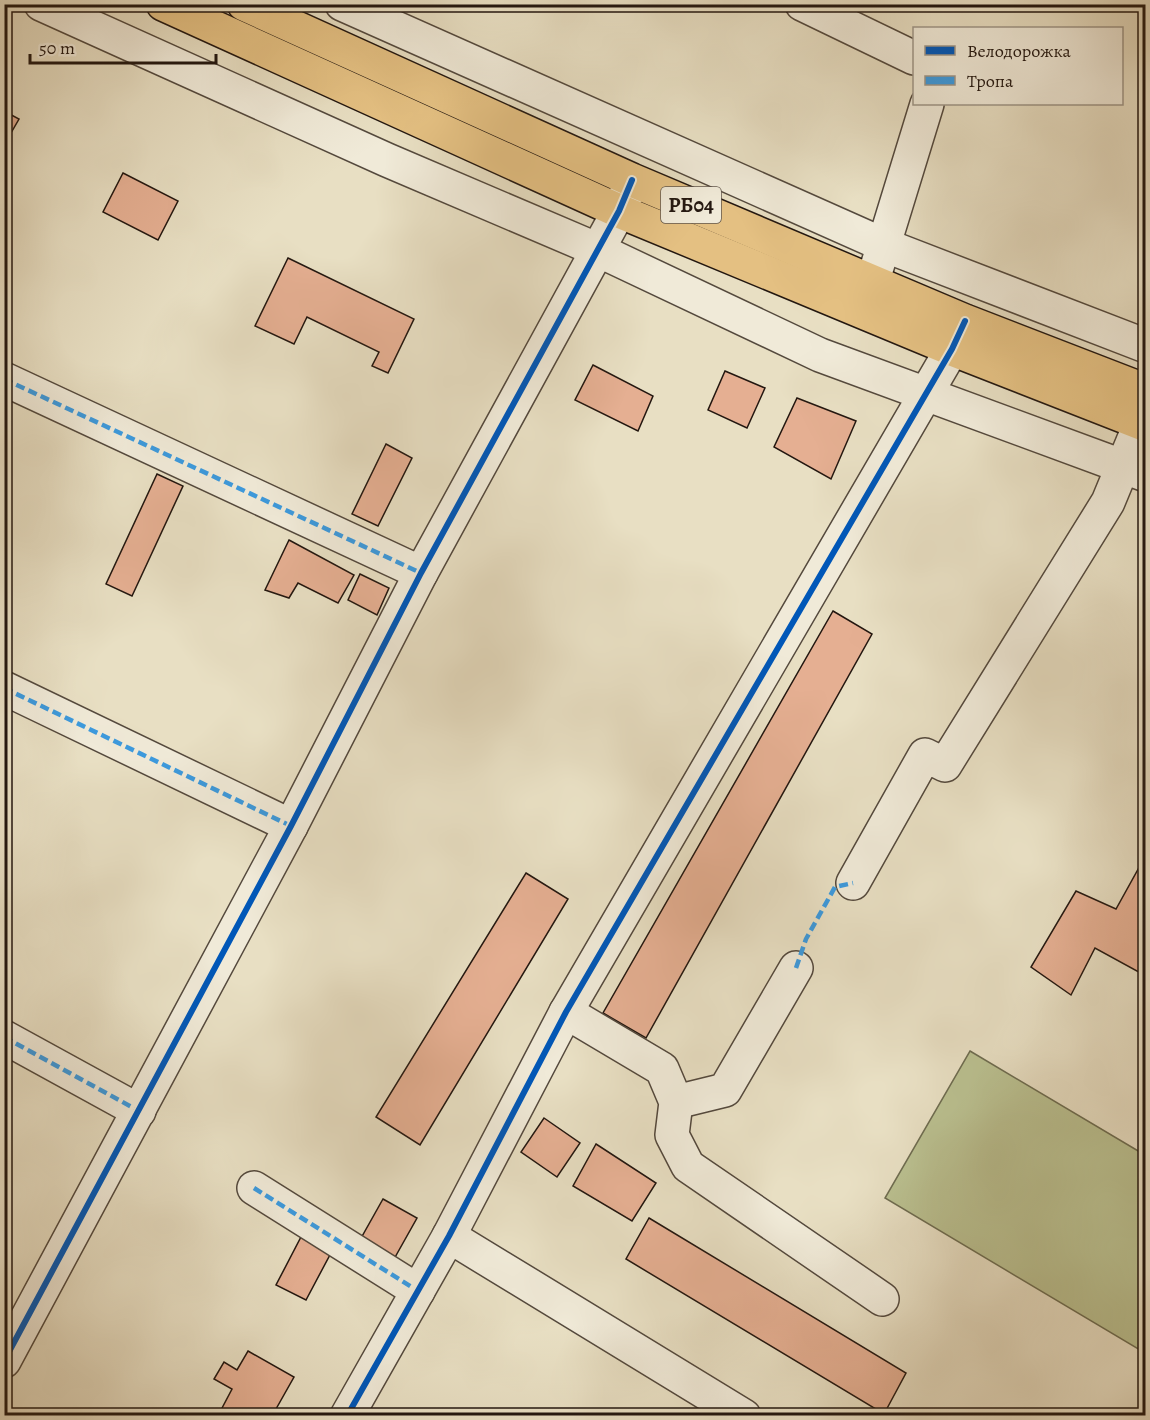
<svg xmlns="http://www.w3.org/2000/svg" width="1150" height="1420" font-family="Alegreya,serif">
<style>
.green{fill:#bac090;stroke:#6e6c50;stroke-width:1.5}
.building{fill:#e5af92;stroke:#231710;stroke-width:1.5}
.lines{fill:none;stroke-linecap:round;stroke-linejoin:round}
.minor-casing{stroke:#54493d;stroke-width:36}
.major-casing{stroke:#231710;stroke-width:36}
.minor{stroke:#f0ead8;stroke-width:33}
.major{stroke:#e4c082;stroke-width:33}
.quiet{stroke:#3c9ade;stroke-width:4.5;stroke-dasharray:9 4.5;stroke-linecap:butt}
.cycleway-casing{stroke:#f0ead8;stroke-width:10}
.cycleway{stroke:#0057b8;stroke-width:6}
.labels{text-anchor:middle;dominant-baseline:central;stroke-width:4.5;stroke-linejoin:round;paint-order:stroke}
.shield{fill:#f0ead8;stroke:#60564c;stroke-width:1.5}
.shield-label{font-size:21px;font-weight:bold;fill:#231710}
</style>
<rect width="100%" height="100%" fill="#e8dfc3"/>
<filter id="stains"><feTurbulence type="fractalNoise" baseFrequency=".00333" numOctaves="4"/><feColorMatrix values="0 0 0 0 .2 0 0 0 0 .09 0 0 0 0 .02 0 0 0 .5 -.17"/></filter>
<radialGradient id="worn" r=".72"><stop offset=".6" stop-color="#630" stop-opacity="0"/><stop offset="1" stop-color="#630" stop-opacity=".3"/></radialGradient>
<!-- green -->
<polygon class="green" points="970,1051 1145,1155 1145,1353 885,1198"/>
<!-- building -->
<g class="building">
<polygon points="4,111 19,119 4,145"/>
<polygon points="123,173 178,201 158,240 103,212"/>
<polygon points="288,258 414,319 388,373 372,366 379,352 307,317 294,344 255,326"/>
<polygon points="593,365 653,396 638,431 575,400"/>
<polygon points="725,371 765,388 747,428 708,410"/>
<polygon points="797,398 856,421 831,479 774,447"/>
<polygon points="386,444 412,458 378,526 352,514"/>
<polygon points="157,474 183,486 132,596 106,584"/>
<polygon points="289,540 354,575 338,603 298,583 289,598 265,590"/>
<polygon points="360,574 389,588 377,615 348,600"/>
<polygon points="833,611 872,634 646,1038 603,1013"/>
<polygon points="1146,855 1146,976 1095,948 1071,995 1031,967 1076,891 1116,909"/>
<polygon points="526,873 568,899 420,1145 376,1117"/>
<polygon points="544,1118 580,1143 557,1177 521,1152"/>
<polygon points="596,1144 656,1183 632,1221 573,1186"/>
<polygon points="383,1199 417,1218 394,1259 360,1240"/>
<polygon points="649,1218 906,1373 884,1414 626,1259"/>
<polygon points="302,1235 332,1251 306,1300 276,1285"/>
<polygon points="248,1351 294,1377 272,1416 231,1416 221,1410 232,1389 214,1379 224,1362 237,1370"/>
</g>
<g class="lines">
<defs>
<g id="minor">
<polyline points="41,4 387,160 598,250 820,355 1146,475"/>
<polyline points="342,4 884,245 1146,346"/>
<polyline points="802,4 914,58"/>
<polyline points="877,267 927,104"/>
<polyline points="4,379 421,573"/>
<polyline points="4,688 291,826"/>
<polyline points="853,883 925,755 945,765 1108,502 1146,410"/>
<polyline points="566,1012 662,1069 676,1102 672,1135 688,1166 882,1299"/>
<polyline points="4,1037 139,1111"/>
<polyline points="676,1102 725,1090 796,968"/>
<polyline points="254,1188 418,1291"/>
<polyline points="449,1236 744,1416"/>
<polyline points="4,1361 291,826 421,573 619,211 630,185"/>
<polyline points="347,1416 449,1236 566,1012 952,349 963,325"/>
</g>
<g id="major">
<polyline points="163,4 619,211 952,349 1146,425"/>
<polyline points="244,4 632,180 965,321 1146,391"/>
</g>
</defs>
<!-- minor casing -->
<use href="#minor" class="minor-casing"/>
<!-- major casing -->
<use href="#major" class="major-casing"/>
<!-- minor -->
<use href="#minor" class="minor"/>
<!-- major -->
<use href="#major" class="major"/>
<!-- quiet -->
<g class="quiet">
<polyline points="4,379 421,573"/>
<polyline points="4,688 291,826"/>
<polyline points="796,968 806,939 835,887 853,883"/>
<polyline points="4,1037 139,1111"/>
<polyline points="254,1188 418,1291"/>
</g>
<defs>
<g id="cycleway">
<polyline points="4,1361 291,826 421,573 619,211 632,180"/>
<polyline points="347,1416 449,1236 566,1012 952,349 965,321"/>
</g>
</defs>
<!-- cycleway casing -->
<use href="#cycleway" class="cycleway-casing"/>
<!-- cycleway -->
<use href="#cycleway" class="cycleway"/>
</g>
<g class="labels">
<!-- shield labels -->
<rect class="shield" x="661" y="187" width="60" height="36" rx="4.5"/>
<g class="shield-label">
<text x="691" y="205">РБ04</text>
</g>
</g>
<!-- margin -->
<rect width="1150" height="1420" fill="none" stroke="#e8dfc3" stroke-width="24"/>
<rect x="6" y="6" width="1138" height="1408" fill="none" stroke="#231710" stroke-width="3"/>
<rect x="12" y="12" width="1126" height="1396" fill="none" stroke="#231710" stroke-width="1.5"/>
<!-- legend -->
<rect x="913" y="27" width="210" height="78" fill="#f0ead8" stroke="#9e9688" stroke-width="1.5"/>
<rect x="925" y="46" width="30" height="9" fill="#0057b8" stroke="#9e9688" stroke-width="1.5"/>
<text x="967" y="57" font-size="18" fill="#231710">Велодорожка</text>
<rect x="925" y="76" width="30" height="9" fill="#3c9ade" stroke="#9e9688" stroke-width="1.5"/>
<text x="967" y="87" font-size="18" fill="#231710">Тропа</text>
<!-- scale -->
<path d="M30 54v9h186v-9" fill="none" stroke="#231710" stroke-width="3"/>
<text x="39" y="54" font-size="18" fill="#231710" stroke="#f0ead8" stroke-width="4.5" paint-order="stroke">50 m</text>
<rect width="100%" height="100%" filter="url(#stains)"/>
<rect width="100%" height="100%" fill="url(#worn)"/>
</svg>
